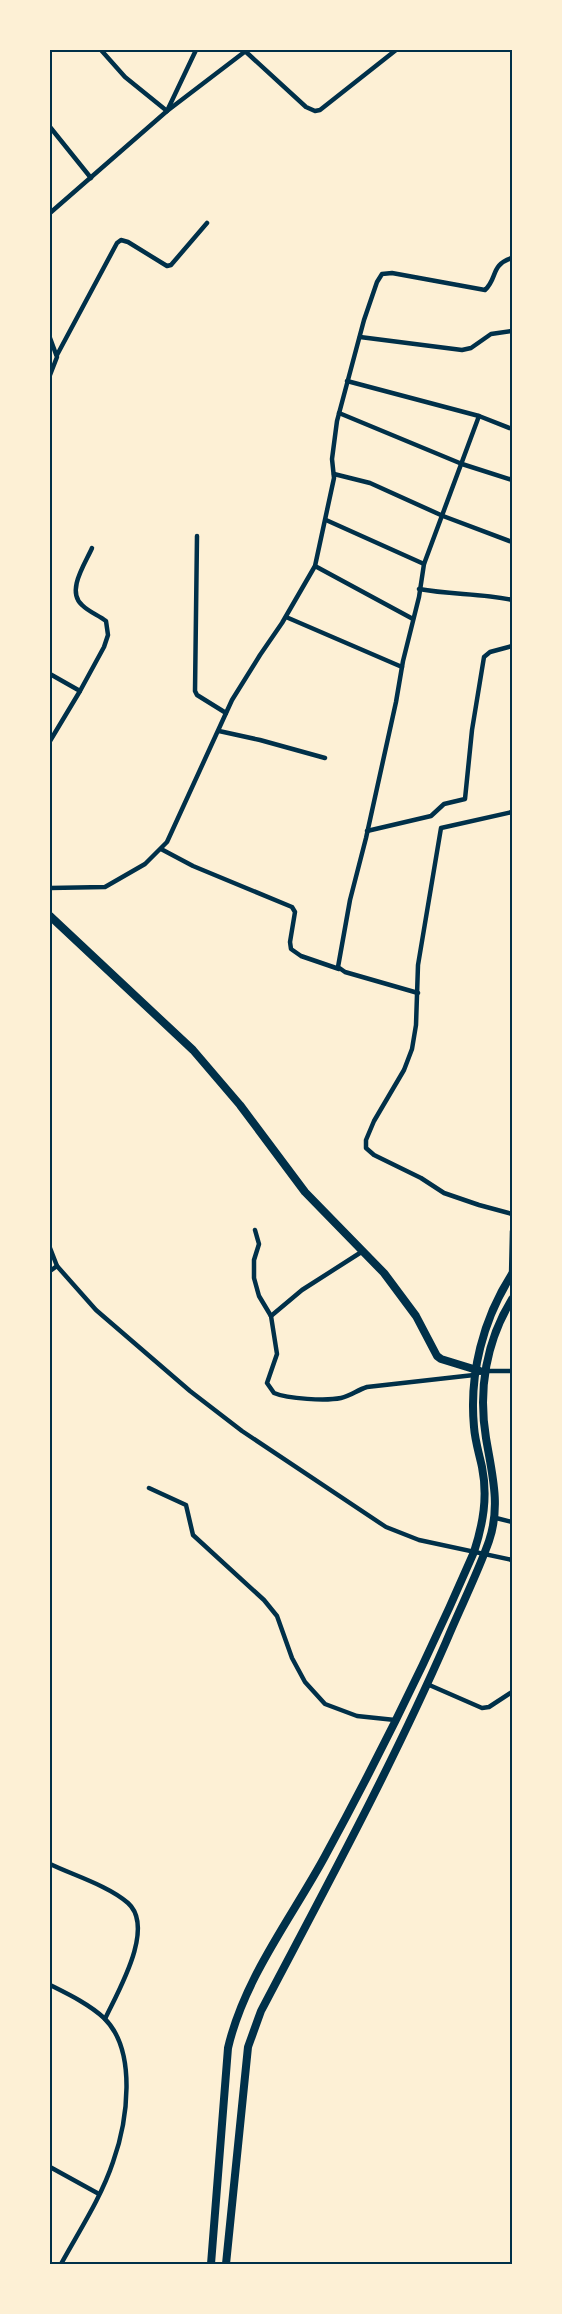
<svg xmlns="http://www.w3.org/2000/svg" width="562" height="2314" font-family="Literata,serif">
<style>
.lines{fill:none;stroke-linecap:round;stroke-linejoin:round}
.minor{stroke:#003049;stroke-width:4.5}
.primary{stroke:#003049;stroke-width:8}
.neatline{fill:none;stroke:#003049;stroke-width:2}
</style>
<rect width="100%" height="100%" fill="#fdf0d5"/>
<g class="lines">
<!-- minor -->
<g class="minor">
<polyline points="101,50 125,77 167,111 196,50"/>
<polyline points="245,51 306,107 315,111 320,110 396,50"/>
<polyline points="50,127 91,178"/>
<polyline points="50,213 167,111 247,50"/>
<polyline points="360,337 462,350 471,348 491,334 512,331"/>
<polyline points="50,338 57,357 50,375"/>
<polyline points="57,355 117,243 121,240 128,242 167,266 171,265 207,223"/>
<polyline points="347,381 479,416 512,429"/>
<polyline points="339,413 462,464 512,480"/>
<polyline points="334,474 370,483 443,516 512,542"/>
<polyline points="326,520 424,564"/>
<polyline points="197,536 195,691 197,695 226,713"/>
<polyline points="315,566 413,619"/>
<path d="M419,589c32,6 63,4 93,11"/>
<polyline points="286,617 402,667"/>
<polyline points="50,674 80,691"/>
<polyline points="219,731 260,740 325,758"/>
<path d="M50,741l30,-50 24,-44 4,-12 -2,-14c-8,-6 -17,-9 -24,-16 -16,-14 3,-41 10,-57"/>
<polyline points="512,812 441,828 418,965 416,1025 412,1049 404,1070 374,1121 366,1140 366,1148 374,1155 421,1178 444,1193 479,1205 512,1214"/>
<polyline points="367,831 431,816 444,804 465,799 472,730 484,657 490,652 512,646"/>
<polyline points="161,849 193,866 292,907 295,912 290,942 291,949 301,956 339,969"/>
<path d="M50,888l55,-1 40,-23 22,-22 65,-142 28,-45 22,-32 33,-57 19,-88 -2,-19 5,-38 27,-101 13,-38 5,-8 10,-1 93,17c13,-12 5,-25 27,-32"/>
<polyline points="418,993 345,972 338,967 350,900 366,838 396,702 403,661 419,597 424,564 479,416"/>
<path d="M255,1230l4,14 -5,16v18l5,18 12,20 6,38 -10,29 7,10c14,6 52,8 67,5 10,-2 16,-8 26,-11l107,-12"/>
<polyline points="50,1248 57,1266 96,1310 190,1391 242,1431 386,1527 419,1540 512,1560"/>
<polyline points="50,1271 57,1266"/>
<polyline points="511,1276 512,1231"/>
<polyline points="271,1316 302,1290 363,1251"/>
<polyline points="484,1371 512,1371"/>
<polyline points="149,1488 186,1505 193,1535 264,1600 277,1616 292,1658 305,1682 325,1704 357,1716 395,1720"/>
<polyline points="496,1518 512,1522"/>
<polyline points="427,1684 482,1708 489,1707 512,1692"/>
<path d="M50,1864c23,11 59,22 78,39 28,25 -11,90 -23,116"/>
<path d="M50,1985c18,9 39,19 54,33 34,33 23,105 9,144 -12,36 -34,69 -52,102"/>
<polyline points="50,2167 99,2194"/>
</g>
<!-- primary -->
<g class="primary">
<polyline points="50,916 193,1050 240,1105 305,1192 384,1273 416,1316 437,1356 441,1359 480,1371"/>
<path d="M211,2264l17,-216c16,-69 62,-128 96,-190 54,-99 105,-202 150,-306 9,-28 14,-55 8,-85 -3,-14 -7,-26 -8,-40 -5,-53 9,-108 38,-153"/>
<path d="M226,2264l22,-217 13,-36c64,-122 130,-243 185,-369 14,-34 31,-67 43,-101 12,-35 3,-67 -3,-103 -8,-48 0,-97 26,-139"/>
</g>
</g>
<!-- border -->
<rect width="562" height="2314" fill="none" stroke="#fdf0d5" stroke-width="102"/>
<rect x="51" y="51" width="460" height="2212" class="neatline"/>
</svg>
